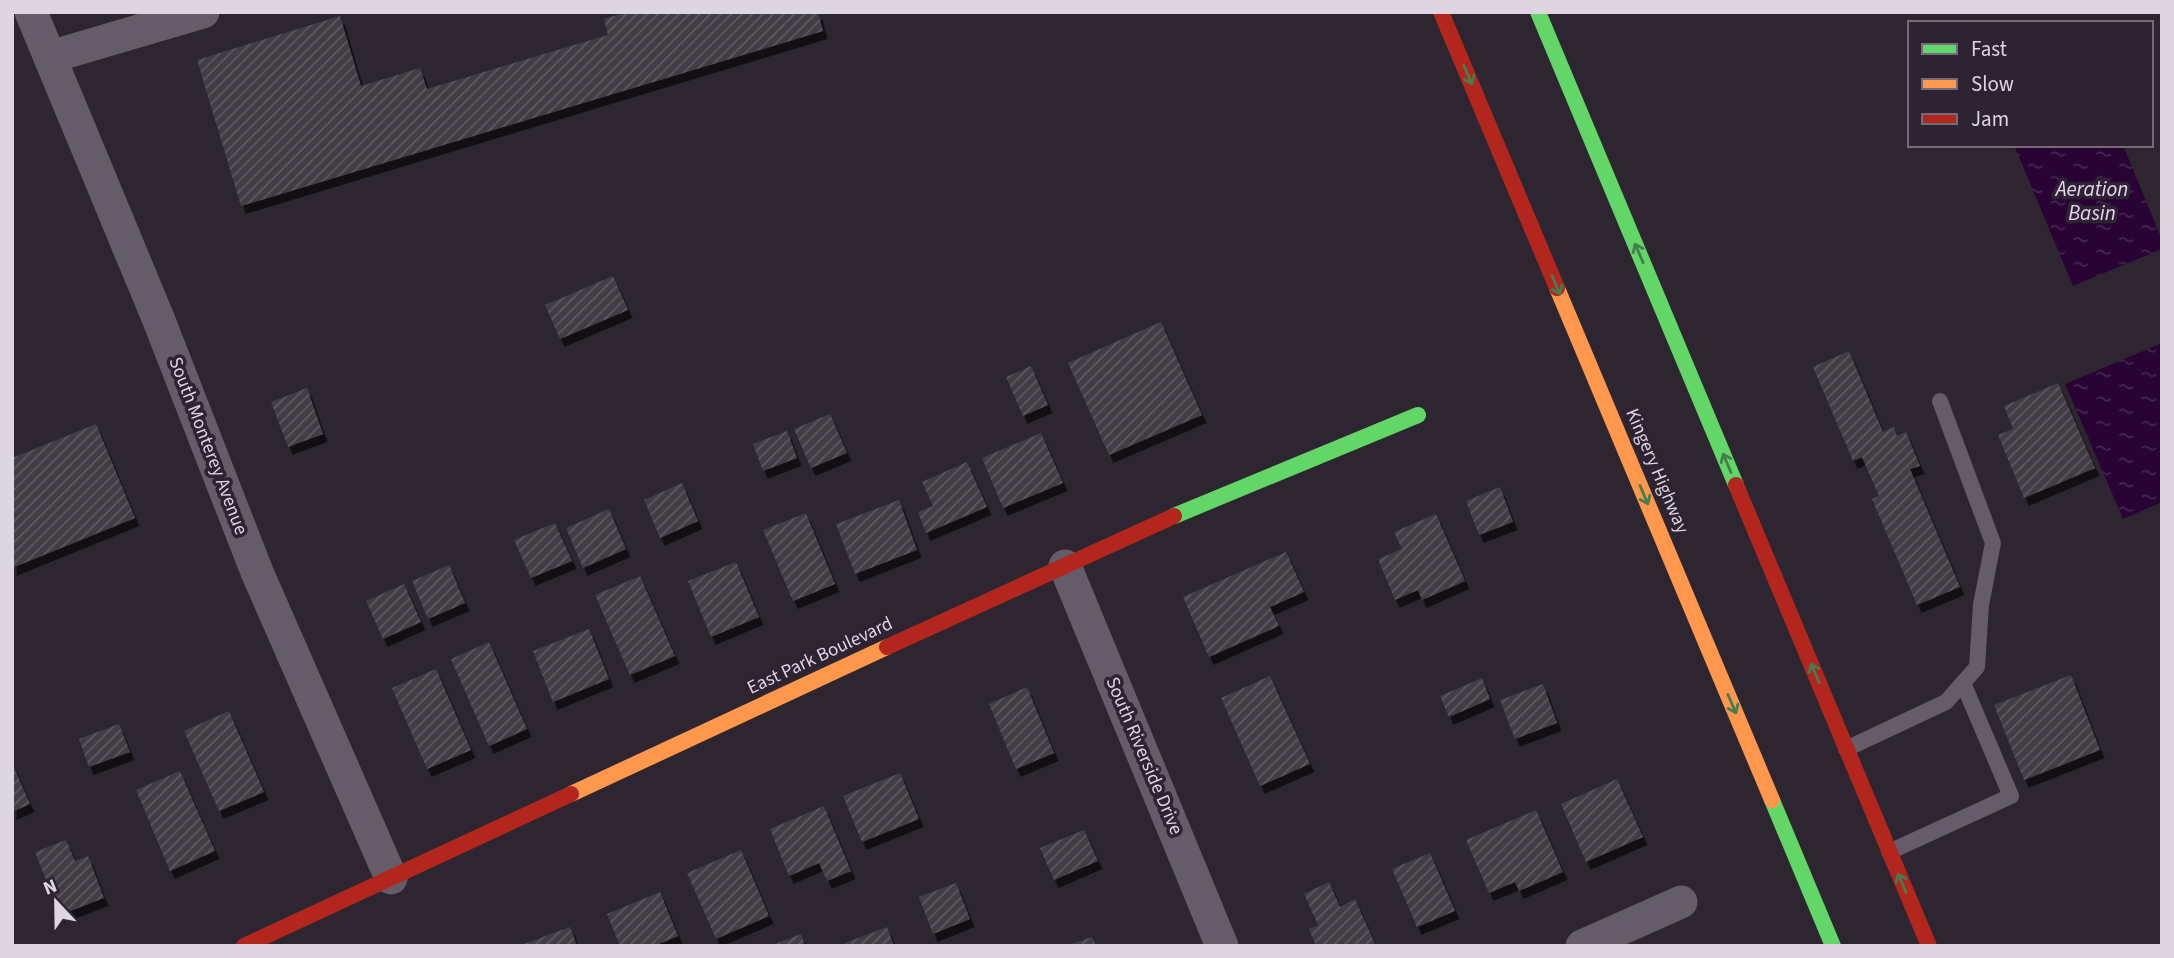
<svg xmlns="http://www.w3.org/2000/svg" width="2174" height="958" font-family="'Source Sans 3',sans-serif">
<style>
.water{fill:url(#water-ripples)}
.building{fill:url(#building-hatch);filter:url(#shadow)}
.lines{fill:none;stroke-linecap:round;stroke-linejoin:round}
.lane{stroke:#645c68;stroke-width:16}
.street{stroke:#645c68;stroke-width:33}
.fast{stroke:#63d668;stroke-width:16}
.slow{stroke:#ff974d;stroke-width:16}
.jam{stroke:#b3261e;stroke-width:16}
.oneway{stroke:#487c4e}
.labels{text-anchor:middle;dominant-baseline:central;stroke-width:7;stroke-linejoin:round;paint-order:stroke}
.street-label{font-size:19px;fill:#ddd6e0;stroke:#2e2333}
.water-label{font-size:21px;font-style:italic;fill:#ebd2f4;stroke:#2e2333}
</style>
<defs>
<pattern id="water-ripples" width="26" height="14" patternUnits="userSpaceOnUse" patternTransform="scale(1.75)"><rect width="26" height="14" fill="#280334"/><path d="M2 4q2-2 4 0t4 0M15 11q2-2 4 0t4 0" fill="none" stroke="#472751"/></pattern>
<pattern id="building-hatch" width="6" height="6" patternUnits="userSpaceOnUse" patternTransform="scale(1.75)"><rect width="6" height="6" fill="#423d45"/><path d="M-1 1l2-2M0 6l6-6M5 7l2-2" fill="none" stroke="#5d5860"/></pattern>
<filter id="shadow"><feDropShadow dx="4.5" dy="8" stdDeviation="0" flood-color="#0009"/></filter>
</defs>
<rect width="100%" height="100%" fill="#2d2630"/>
<!-- water -->
<g class="water">
<polygon points="2014,145 2123,145 2162,240 2162,249 2073,286"/>
<polygon points="2162,343 2162,502 2123,519 2065,384"/>
</g>
<!-- building -->
<g class="building">
<polygon points="627,12 818,12 823,31 241,206 197,60 340,16 361,86 420,68 427,89 608,35 604,19"/>
<polygon points="613,276 628,310 560,339 545,305"/>
<polygon points="1161,322 1202,415 1109,455 1068,363"/>
<polygon points="1849,351 1883,432 1894,427 1897,436 1906,432 1920,466 1910,469 1960,587 1917,605 1872,499 1879,496 1862,457 1853,461 1813,367"/>
<polygon points="1031,366 1048,405 1023,416 1006,377"/>
<polygon points="2058,383 2095,468 2024,498 1998,435 2013,429 2004,406"/>
<polygon points="307,388 323,434 288,447 271,402"/>
<polygon points="830,414 847,453 811,468 794,429"/>
<polygon points="96,424 135,518 12,568 12,458"/>
<polygon points="787,431 797,458 763,471 753,444"/>
<polygon points="1041,433 1063,483 1003,508 982,458"/>
<polygon points="967,462 987,507 926,533 918,512 933,506 922,482"/>
<polygon points="682,483 698,521 660,538 644,500"/>
<polygon points="1500,487 1513,522 1479,535 1466,501"/>
<polygon points="899,500 917,550 855,574 836,524"/>
<polygon points="609,509 626,549 583,568 566,528"/>
<polygon points="806,513 835,584 793,601 763,530"/>
<polygon points="1436,514 1465,581 1422,600 1418,590 1395,600 1378,559 1402,549 1394,532"/>
<polygon points="555,523 572,561 531,578 514,540"/>
<polygon points="1286,552 1304,592 1270,607 1279,626 1209,657 1183,597"/>
<polygon points="736,562 759,617 711,637 688,581"/>
<polygon points="449,565 465,603 428,619 412,581"/>
<polygon points="640,576 675,656 630,675 595,595"/>
<polygon points="404,584 421,622 383,639 366,601"/>
<polygon points="589,629 609,679 553,702 533,651"/>
<polygon points="489,642 527,729 489,746 451,659"/>
<polygon points="436,669 471,750 427,769 392,688"/>
<polygon points="2071,675 2100,750 2024,780 1994,705"/>
<polygon points="1270,676 1310,764 1260,786 1221,698"/>
<polygon points="1482,678 1490,699 1449,717 1440,696"/>
<polygon points="1543,684 1557,723 1515,739 1500,700"/>
<polygon points="1027,687 1054,753 1016,769 989,704"/>
<polygon points="229,711 264,792 219,811 184,731"/>
<polygon points="119,724 130,752 89,767 79,739"/>
<polygon points="12,763 30,804 12,812"/>
<polygon points="180,771 215,851 170,871 136,790"/>
<polygon points="900,773 919,819 862,842 843,796"/>
<polygon points="1617,779 1643,837 1586,862 1561,804"/>
<polygon points="824,806 851,871 827,881 819,863 789,876 770,829"/>
<polygon points="1536,810 1563,872 1519,891 1515,882 1489,893 1466,840"/>
<polygon points="1084,830 1098,861 1054,880 1040,848"/>
<polygon points="66,840 75,861 88,856 104,898 60,915 35,852"/>
<polygon points="741,850 769,916 716,939 687,873"/>
<polygon points="1430,853 1455,911 1417,927 1392,869"/>
<polygon points="1329,882 1340,907 1355,899 1376,946 1316,946 1309,929 1318,925 1304,894"/>
<polygon points="956,883 970,919 933,934 919,897"/>
<polygon points="660,892 678,936 654,946 620,946 607,914"/>
<polygon points="570,927 577,946 521,946 521,945"/>
<polygon points="887,927 894,946 846,946 845,943"/>
<polygon points="801,934 805,946 770,946"/>
<polygon points="1092,937 1096,946 1069,946 1069,945"/>
</g>
<g class="lines">
<!-- lane -->
<g class="lane">
<polyline points="1846,749 1946,702 1977,667 1981,605 1993,543 1940,401"/>
<polyline points="1889,852 2011,796 1963,683"/>
</g>
<!-- street -->
<g class="street">
<polyline points="31,12 158,318 257,572 391,878"/>
<polyline points="50,57 203,12"/>
<polyline points="1065,566 1222,946"/>
<polyline points="1582,946 1681,902"/>
</g>
<!-- fast -->
<g class="fast">
<polyline points="1538,12 1736,485"/>
<polyline points="1174,516 1418,415"/>
<polyline points="1772,800 1833,946"/>
</g>
<!-- slow -->
<g class="slow">
<polyline points="1557,288 1772,800"/>
<polyline points="571,794 887,647"/>
</g>
<!-- jam -->
<g class="jam">
<polyline points="1441,12 1557,288"/>
<polyline points="1736,485 1929,946"/>
<polyline points="887,647 1174,516"/>
<polyline points="244,946 571,794"/>
</g>
</g>
<!-- one-way arrows -->
<defs><path id="oneway-shaft" d="M-6 0H5M1.5-3L5.5 0L1.5 3" fill="none" stroke-width="1.6" stroke-linecap="round" stroke-linejoin="round" transform="scale(1.75)"/></defs>
<g class="oneway">
<use href="#oneway-shaft" transform="translate(1468 75) rotate(67)"/>
<use href="#oneway-shaft" transform="translate(1639 253) rotate(-113)"/>
<use href="#oneway-shaft" transform="translate(1556 285) rotate(67)"/>
<use href="#oneway-shaft" transform="translate(1727 463) rotate(-113)"/>
<use href="#oneway-shaft" transform="translate(1644 495) rotate(67)"/>
<use href="#oneway-shaft" transform="translate(1815 673) rotate(-113)"/>
<use href="#oneway-shaft" transform="translate(1732 704) rotate(67)"/>
<use href="#oneway-shaft" transform="translate(1902 883) rotate(-113)"/>
</g>
<g class="labels">
<!-- street labels -->
<g class="street-label">
<text transform="translate(208 446) rotate(69)">South Monterey Avenue</text>
<text transform="translate(1657 471) rotate(67)">Kingery Highway</text>
<text transform="translate(820 656) rotate(-25)">East Park Boulevard</text>
<text transform="translate(1144 756) rotate(67)">South Riverside Drive</text>
</g>
<!-- water labels -->
<g class="water-label">
<text x="2092" y="189">Aeration<tspan x="2092" dy="24">Basin</tspan></text>
</g>
</g>
<!-- border -->
<rect width="2174" height="958" fill="none" stroke="#ddd6e0" stroke-width="28"/>
<!-- legend -->
<rect x="1908" y="21" width="245" height="126" fill="#2e2333" stroke="#746b78" stroke-width="2"/>
<rect x="1922" y="44" width="35" height="10" fill="#63d668" stroke="#746b78" stroke-width="2"/>
<text x="1971" y="56" font-size="21" fill="#ddd6e0">Fast</text>
<rect x="1922" y="79" width="35" height="10" fill="#ff974d" stroke="#746b78" stroke-width="2"/>
<text x="1971" y="91" font-size="21" fill="#ddd6e0">Slow</text>
<rect x="1922" y="114" width="35" height="10" fill="#b3261e" stroke="#746b78" stroke-width="2"/>
<text x="1971" y="126" font-size="21" fill="#ddd6e0">Jam</text>
<!-- north arrow -->
<g transform="translate(56 902) rotate(338)" stroke="#2e2333" stroke-width="5" paint-order="stroke">
<path d="M0-5L12 26L0 18L-12 26Z" fill="#ddd6e0"/>
<text y="-10" font-size="19" font-weight="bold" text-anchor="middle" fill="#ddd6e0">N</text>
</g>
</svg>
